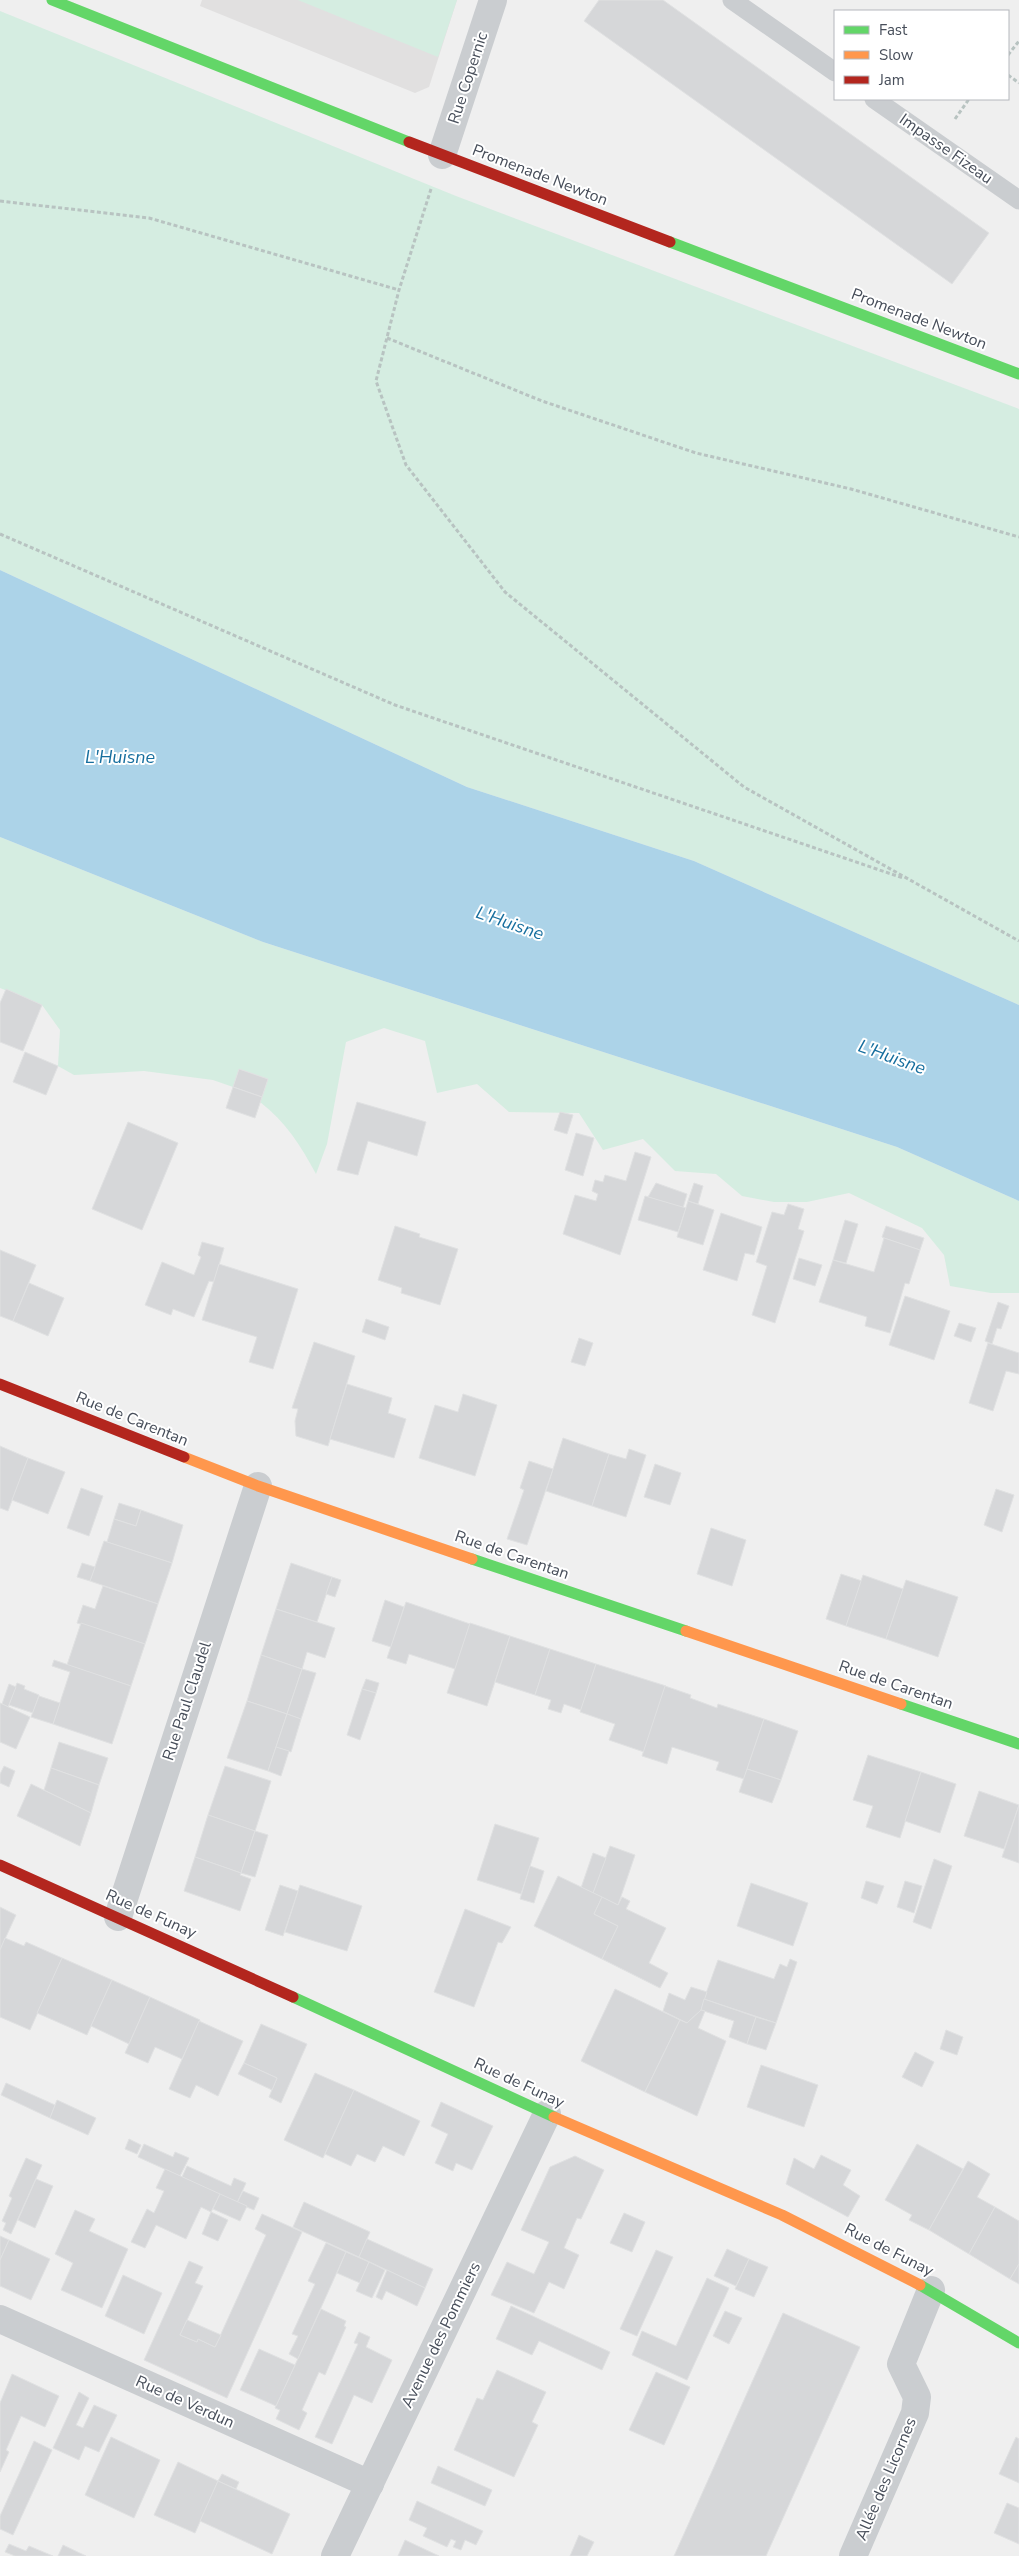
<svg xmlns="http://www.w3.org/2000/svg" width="1019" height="2556" font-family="'Nunito Sans',sans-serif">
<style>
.education{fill:#e1e0e0}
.green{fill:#d5ede1}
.water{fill:#acd3e8}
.building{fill:#d6d7d9;stroke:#e0e1e2}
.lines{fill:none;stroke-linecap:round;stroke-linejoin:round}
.path{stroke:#b8c3c1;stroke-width:3;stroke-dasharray:4 2.5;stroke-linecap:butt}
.lane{stroke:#cacdd0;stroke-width:19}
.street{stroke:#cacdd0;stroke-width:28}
.fast{stroke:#63d668;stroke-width:11}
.slow{stroke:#ff974d;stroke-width:11}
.jam{stroke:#b3261e;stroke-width:11}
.labels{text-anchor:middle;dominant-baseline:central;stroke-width:4;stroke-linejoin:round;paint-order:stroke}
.street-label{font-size:16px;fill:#474e5a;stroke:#fff}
.water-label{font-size:18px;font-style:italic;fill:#166e9e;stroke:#fff}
</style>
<rect width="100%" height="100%" fill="#efefef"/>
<!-- education -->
<polygon class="education" points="202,0 457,0 429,87 415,93 200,6"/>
<!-- green -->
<g class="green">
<polygon points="298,0 457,0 438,57"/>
<polygon points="0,11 456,196 1019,409 1019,1005 694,861 467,787 0,570"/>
<path d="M0,837l263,105 634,205 122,54v92h-28l-41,-7 -6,-31 -22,-27 -73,-35 -42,9h-33l-32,-6 -26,-22 -41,-3 -32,-32 -40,11 -24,-37 -70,-1 -32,-28 -40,9 -12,-52 -41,-13 -38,14 -19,102 -11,30c-15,-28 -30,-52 -56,-72l8,-23 -29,-10 -6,18 -20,-7 -69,-9 -70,4 -16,-9 2,-36 -18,-25 -42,-17z"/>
</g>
<!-- water -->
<polygon class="water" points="0,570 467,787 694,861 1019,1005 1019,1201 897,1147 263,942 0,837"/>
<!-- building -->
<g class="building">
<polygon points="599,0 663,0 989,233 952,284 584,21"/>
<polygon points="6,989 42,1005 23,1051 0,1042 0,1003"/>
<polygon points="25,1052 58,1066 46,1095 13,1082"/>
<polygon points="239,1069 268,1079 262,1097 233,1087"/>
<polygon points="233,1087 262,1097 255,1118 226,1108"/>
<polygon points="357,1102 426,1122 417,1156 368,1141 358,1175 337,1170"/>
<polygon points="560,1112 573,1115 567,1134 554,1130"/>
<polygon points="128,1122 178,1143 142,1230 92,1209"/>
<polygon points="576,1133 594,1138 583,1176 565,1170"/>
<polygon points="635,1152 651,1157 620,1255 563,1234 575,1195 596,1201 598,1194 592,1191 595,1180 603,1182 605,1175 626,1181"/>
<polygon points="656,1183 687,1194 683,1208 648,1197"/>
<polygon points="694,1183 703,1186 698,1204 688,1201"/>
<polygon points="645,1196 686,1208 678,1232 638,1220"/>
<polygon points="688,1201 714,1210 703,1245 677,1237"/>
<polygon points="788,1204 804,1209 798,1229 804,1231 775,1323 752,1315 767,1266 756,1262 772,1212 784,1215"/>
<polygon points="721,1213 762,1227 754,1255 745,1253 737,1281 703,1270"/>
<polygon points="845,1220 858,1224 846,1263 833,1260"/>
<polygon points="395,1226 420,1234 419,1237 458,1249 440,1305 401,1293 402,1288 378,1280"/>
<polygon points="886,1226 924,1238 920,1250 884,1238 882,1237"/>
<polygon points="884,1238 920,1250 909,1284 905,1283 890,1333 865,1326 867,1317 819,1302 833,1260 874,1272"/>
<polygon points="202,1242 224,1248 214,1282 209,1281 194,1317 173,1309 171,1315 145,1305 162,1262 194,1275 201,1257 198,1255"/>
<polygon points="0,1250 36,1265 13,1321 0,1316"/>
<polygon points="799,1258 822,1265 815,1286 793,1279"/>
<polygon points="219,1264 298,1289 273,1369 249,1362 257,1337 202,1320"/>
<polygon points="29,1283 64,1298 48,1336 13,1321"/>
<polygon points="905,1296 950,1311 934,1360 889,1345"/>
<polygon points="998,1302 1009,1306 1001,1329 997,1328 992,1344 985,1341"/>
<polygon points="366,1319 389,1327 385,1340 362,1332"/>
<polygon points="959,1323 976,1328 971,1342 954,1336"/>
<polygon points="579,1338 593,1343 585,1366 571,1362"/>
<polygon points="314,1342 355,1356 328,1446 296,1436 295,1421 298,1409 292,1408"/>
<polygon points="988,1343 1019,1353 1019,1374 1006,1371 993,1411 969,1403"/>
<polygon points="347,1384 392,1398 388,1413 406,1419 394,1458 330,1439"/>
<polygon points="463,1394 497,1405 475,1476 419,1458 435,1405 458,1412"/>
<polygon points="563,1438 609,1454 592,1506 546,1491"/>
<polygon points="0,1446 28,1458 8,1511 0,1508"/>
<polygon points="629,1449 646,1455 626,1517 592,1506 609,1454 626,1459"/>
<polygon points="28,1458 65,1472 48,1514 12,1500"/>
<polygon points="529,1461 553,1469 527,1545 507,1539 524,1490 520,1488"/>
<polygon points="655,1464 681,1473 670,1505 644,1497"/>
<polygon points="81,1488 103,1496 89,1536 67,1528"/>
<polygon points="996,1489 1014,1495 1002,1532 984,1525"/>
<polygon points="119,1503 141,1510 136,1526 114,1519"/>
<polygon points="141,1510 183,1525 172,1563 107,1542 114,1519 136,1526"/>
<polygon points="711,1528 746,1540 732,1586 697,1574"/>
<polygon points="104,1541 172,1563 158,1604 90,1581"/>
<polygon points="82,1563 95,1567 90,1581 77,1577"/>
<polygon points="291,1563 332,1577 317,1622 276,1609"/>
<polygon points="841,1574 862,1581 846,1626 826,1619"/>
<polygon points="863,1575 903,1589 886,1639 846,1626"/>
<polygon points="332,1577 341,1580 335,1597 326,1594"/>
<polygon points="906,1580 958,1597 938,1657 886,1639"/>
<polygon points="103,1586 158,1604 145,1644 77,1623 83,1605 95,1609"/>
<polygon points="385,1600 404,1607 391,1647 372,1641"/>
<polygon points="406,1602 470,1624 455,1669 409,1654 406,1664 387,1658"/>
<polygon points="276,1609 335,1628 325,1658 307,1652 302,1669 261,1655"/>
<polygon points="81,1623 145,1644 131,1686 67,1665"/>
<polygon points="470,1623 510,1636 487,1706 447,1693"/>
<polygon points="510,1636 550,1649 535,1695 495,1682"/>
<polygon points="550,1649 596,1664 581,1710 564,1704 561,1713 548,1709 551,1700 535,1695"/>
<polygon points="261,1655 302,1669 287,1714 247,1701"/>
<polygon points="54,1660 131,1686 112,1744 53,1724 70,1672 52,1666"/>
<polygon points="596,1664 666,1686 644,1752 609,1740 615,1724 580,1712"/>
<polygon points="302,1669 316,1673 301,1719 287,1714"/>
<polygon points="366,1679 379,1683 376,1693 362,1689"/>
<polygon points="17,1683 25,1686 24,1689 39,1695 33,1713 9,1705"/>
<polygon points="9,1684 16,1687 8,1707 2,1704"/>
<polygon points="665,1686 691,1695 690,1698 717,1708 718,1704 764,1719 744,1779 716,1770 719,1762 672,1747 667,1764 642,1756"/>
<polygon points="362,1689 376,1693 360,1740 347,1735"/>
<polygon points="39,1696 60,1703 53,1724 31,1717"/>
<polygon points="247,1701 287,1714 268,1771 227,1758"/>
<polygon points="0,1703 30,1717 16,1749 0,1742"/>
<polygon points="287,1714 301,1719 291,1752 276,1747"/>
<polygon points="764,1719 798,1731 781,1780 747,1769"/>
<polygon points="59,1742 108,1758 99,1785 51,1768"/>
<polygon points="276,1747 289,1751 281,1776 268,1771"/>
<polygon points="868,1755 921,1772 900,1838 866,1827 873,1806 853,1800"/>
<polygon points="4,1766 15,1771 9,1787 0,1783 0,1774"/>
<polygon points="225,1766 271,1781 255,1831 208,1815"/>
<polygon points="51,1768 99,1785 91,1813 44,1790"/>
<polygon points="747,1769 781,1780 772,1803 739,1792"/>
<polygon points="921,1772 956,1784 940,1833 905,1821"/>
<polygon points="31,1784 91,1813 80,1846 17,1816"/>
<polygon points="979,1791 1019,1805 1004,1849 964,1836"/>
<polygon points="1019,1805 1019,1863 1002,1857"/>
<polygon points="208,1815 255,1831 241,1873 195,1857"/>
<polygon points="495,1824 539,1838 521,1894 477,1880"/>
<polygon points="255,1831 268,1835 255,1877 241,1873"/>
<polygon points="610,1846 635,1855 618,1905 593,1893"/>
<polygon points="593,1853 606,1858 593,1893 581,1888"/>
<polygon points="195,1857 241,1873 240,1875 251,1879 240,1911 184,1891"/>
<polygon points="934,1859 952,1866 931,1929 913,1922"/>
<polygon points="530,1866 544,1871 534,1903 520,1899"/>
<polygon points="558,1876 602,1897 594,1914 618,1926 602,1959 534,1926"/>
<polygon points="866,1881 884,1886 877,1904 861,1898"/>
<polygon points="905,1881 922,1886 914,1913 897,1907"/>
<polygon points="751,1883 808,1903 793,1946 737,1926"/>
<polygon points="280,1885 298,1891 283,1936 265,1930"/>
<polygon points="300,1885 362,1906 347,1951 285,1932"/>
<polygon points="602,1897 618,1905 622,1897 630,1901 626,1909 666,1928 649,1963 668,1973 660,1988 602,1959 618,1926 594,1914"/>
<polygon points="0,1907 16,1915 0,1950"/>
<polygon points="465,1909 511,1927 502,1943 498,1942 474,2007 434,1992"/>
<polygon points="5,1938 24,1946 26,1942 62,1958 30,2030 0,2017 0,1950"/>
<polygon points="62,1958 112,1980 87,2035 37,2013"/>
<polygon points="790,1959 797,1962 776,2023 704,1999 718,1960 774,1979 780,1964 787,1967"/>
<polygon points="112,1980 150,1997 129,2044 91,2026"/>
<polygon points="691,1987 707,1992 701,2010 687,2023 663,2011 669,1993 685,2000"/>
<polygon points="615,1989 680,2020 645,2092 581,2061"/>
<polygon points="150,1997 200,2020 182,2059 155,2047 148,2063 125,2053"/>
<polygon points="704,1999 756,2017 747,2044 729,2037 734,2021 701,2010"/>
<polygon points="701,2010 705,2011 698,2028 726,2041 697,2116 645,2092 680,2020 687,2023"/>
<polygon points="756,2017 776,2023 766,2050 747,2044"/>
<polygon points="199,2021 243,2041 218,2096 196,2085 190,2098 169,2089"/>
<polygon points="261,2024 307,2044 281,2103 269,2097 277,2078 244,2063"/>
<polygon points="946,2030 963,2037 957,2055 940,2049"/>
<polygon points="915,2052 934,2062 922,2087 902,2077"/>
<polygon points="244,2063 277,2078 272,2090 238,2074"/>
<polygon points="761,2065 818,2085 804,2127 747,2107"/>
<polygon points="315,2073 354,2090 323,2158 284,2140"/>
<polygon points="6,2083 55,2105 50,2118 1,2095"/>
<polygon points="354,2090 420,2121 404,2156 383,2146 375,2162 357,2154 351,2166 325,2154"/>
<polygon points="57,2100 96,2118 88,2135 50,2118"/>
<polygon points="441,2102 493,2126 472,2170 456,2163 453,2171 435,2163 448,2134 431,2126"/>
<polygon points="129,2139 141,2145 137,2154 125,2149"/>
<polygon points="144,2144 173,2157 175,2152 189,2158 180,2176 138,2157"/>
<polygon points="917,2144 963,2169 929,2230 909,2220 912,2215 885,2200"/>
<polygon points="821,2155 851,2170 843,2185 860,2196 848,2217 786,2184 794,2158 814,2169"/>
<polygon points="575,2156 604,2170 581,2219 577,2218 564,2248 579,2255 564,2289 549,2282 534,2313 491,2295 507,2262 534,2274 549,2242 521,2230 550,2167"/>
<polygon points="26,2158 42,2165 11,2234 3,2230 6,2223 2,2221 12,2198 9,2196"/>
<polygon points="968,2161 990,2174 977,2197 995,2207 969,2254 929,2230"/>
<polygon points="187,2166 231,2186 234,2178 246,2183 237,2203 182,2177"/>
<polygon points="165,2169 220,2194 211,2212 201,2207 186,2239 156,2225 145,2248 131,2242 147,2209 154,2213 164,2191 156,2188"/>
<polygon points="36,2179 53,2186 35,2228 18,2220"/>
<polygon points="243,2191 259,2198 254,2210 237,2203"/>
<polygon points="220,2194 247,2206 240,2221 213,2209"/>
<polygon points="304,2202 370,2232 359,2257 293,2227"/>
<polygon points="995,2207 1019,2221 1019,2264 1010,2279 969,2254"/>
<polygon points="75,2210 95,2219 89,2231 128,2249 102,2308 61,2290 73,2263 55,2254"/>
<polygon points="211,2212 228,2220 218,2241 202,2234"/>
<polygon points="624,2213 645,2222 632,2252 610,2243"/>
<polygon points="262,2214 302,2232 227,2398 144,2360 189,2261 203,2267 195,2283 203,2286 180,2335 197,2342 198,2339 215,2347 266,2235 255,2229"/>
<polygon points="0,2236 9,2240 0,2260"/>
<polygon points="367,2239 433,2269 425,2288 359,2257"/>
<polygon points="9,2240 50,2259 31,2300 0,2286 0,2260"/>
<polygon points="326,2243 346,2252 298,2359 289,2354 298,2336 292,2334 315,2284 308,2281"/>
<polygon points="727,2249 749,2259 736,2286 714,2276"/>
<polygon points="656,2250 673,2257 637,2336 620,2329"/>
<polygon points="346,2252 369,2262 360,2283 337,2273"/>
<polygon points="749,2259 768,2267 754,2297 735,2289"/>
<polygon points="369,2262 385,2270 372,2298 356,2291"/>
<polygon points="1019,2264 1019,2284 1010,2279"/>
<polygon points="387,2270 425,2288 417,2306 386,2291 382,2300 376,2297"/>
<polygon points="123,2275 162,2293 144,2334 105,2316"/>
<polygon points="707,2278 729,2288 687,2380 632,2355 642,2331 676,2346"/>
<polygon points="511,2306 610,2352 602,2370 539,2341 532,2355 496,2339"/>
<polygon points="321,2309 346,2321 344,2326 346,2327 325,2375 319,2372 302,2410 307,2413 299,2430 276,2419 280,2410 275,2408"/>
<polygon points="725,2311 742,2318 729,2344 713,2336"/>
<polygon points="783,2313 860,2347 766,2556 674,2556"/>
<polygon points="187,2320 221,2335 215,2347 198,2339 197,2342 180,2335"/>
<polygon points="359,2332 370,2337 366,2347 392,2360 372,2403 354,2395 332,2444 315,2437 358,2344 354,2343"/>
<polygon points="259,2349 295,2365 276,2406 240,2390"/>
<polygon points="497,2370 546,2392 532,2422 538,2425 514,2477 454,2450 477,2398 483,2400"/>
<polygon points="656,2372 690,2387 664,2445 629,2430"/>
<polygon points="12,2374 59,2396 45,2427 21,2416 6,2450 9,2452 0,2472 0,2403"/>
<polygon points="79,2392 89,2398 76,2425 83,2428 94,2405 117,2415 99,2452 85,2446 79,2460 53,2448"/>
<polygon points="111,2437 160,2460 134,2518 85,2495"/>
<polygon points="1016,2437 1019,2439 1019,2483 999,2474"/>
<polygon points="34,2441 52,2450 13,2535 0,2529 0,2516"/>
<polygon points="178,2462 218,2481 195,2533 154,2515"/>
<polygon points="438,2466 492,2490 485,2506 431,2483"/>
<polygon points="222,2474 239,2482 236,2489 218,2481"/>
<polygon points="218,2481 290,2514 272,2554 200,2521"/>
<polygon points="417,2501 483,2531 476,2545 465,2540 461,2550 453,2547 456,2541 451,2539 447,2547 423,2536 427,2528 409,2520"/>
<polygon points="1007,2503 1019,2508 1019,2544 994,2533"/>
<polygon points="579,2535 594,2542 587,2556 570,2556"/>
<polygon points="405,2540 439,2556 398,2556"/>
<polygon points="9,2544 26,2551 29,2546 53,2556 15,2556 5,2552"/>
<polygon points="63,2545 86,2556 58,2556"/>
</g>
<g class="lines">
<!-- path -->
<g class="path">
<polyline points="1008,55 1019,41"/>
<polyline points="1008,75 1019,83"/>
<polyline points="955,119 969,99"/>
<polyline points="431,189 399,290 376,381 406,465 505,592 744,787 1019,941"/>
<polyline points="0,201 149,218 399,290"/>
<polyline points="387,338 542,401 696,453 851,489 1019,537"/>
<polyline points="0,534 395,705 903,878"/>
</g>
<!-- lane -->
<g class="lane">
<polyline points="732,0 835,72"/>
<polyline points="874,99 1019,200"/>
</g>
<!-- street -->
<g class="street">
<polyline points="442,155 493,0"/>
<polyline points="118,1917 258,1486"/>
<polyline points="0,2319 370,2484"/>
<polyline points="335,2556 547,2114"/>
<polyline points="853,2556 915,2413 917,2397 901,2364 931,2290"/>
</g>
<!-- fast -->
<g class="fast">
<polyline points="52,0 409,142"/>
<polyline points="670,242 1019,374"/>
<polyline points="472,1559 686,1631"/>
<polyline points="901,1704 1019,1744"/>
<polyline points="293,1997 554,2117"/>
<polyline points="920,2285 1019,2343"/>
</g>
<!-- slow -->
<g class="slow">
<polyline points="184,1457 258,1486 472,1559"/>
<polyline points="686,1631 901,1704"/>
<polyline points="554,2117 782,2215 920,2285"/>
</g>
<!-- jam -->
<g class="jam">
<polyline points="409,142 670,242"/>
<polyline points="0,1384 184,1457"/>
<polyline points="0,1865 293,1997"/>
</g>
</g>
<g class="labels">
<!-- street labels -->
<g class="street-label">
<text transform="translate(468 78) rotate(-72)">Rue Copernic</text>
<text transform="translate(946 149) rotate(35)">Impasse Fizeau</text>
<text transform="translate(540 175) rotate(21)">Promenade Newton</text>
<text transform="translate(919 319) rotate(21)">Promenade Newton</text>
<text transform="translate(132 1419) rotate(22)">Rue de Carentan</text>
<text transform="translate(512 1555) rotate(19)">Rue de Carentan</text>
<text transform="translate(896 1685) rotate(19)">Rue de Carentan</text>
<text transform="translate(187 1701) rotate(-72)">Rue Paul Claudel</text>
<text transform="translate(151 1914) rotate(24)">Rue de Funay</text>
<text transform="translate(519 2083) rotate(25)">Rue de Funay</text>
<text transform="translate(889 2250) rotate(27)">Rue de Funay</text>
<text transform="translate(441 2335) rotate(-64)">Avenue des Pommiers</text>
<text transform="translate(185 2402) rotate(24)">Rue de Verdun</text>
<text transform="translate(886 2479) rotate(-67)">Allée des Licornes</text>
</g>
<!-- water labels -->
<g class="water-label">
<text x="120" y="757">L'Huisne</text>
<text transform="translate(510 923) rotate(19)">L'Huisne</text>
<text transform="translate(892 1057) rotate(20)">L'Huisne</text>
</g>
</g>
<!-- legend -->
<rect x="834" y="10" width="175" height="90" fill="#ffffff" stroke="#b5b8bd"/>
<rect x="844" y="26" width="25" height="8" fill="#63d668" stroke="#b5b8bd"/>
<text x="879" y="35" font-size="15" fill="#474e5a">Fast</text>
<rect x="844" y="51" width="25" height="8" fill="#ff974d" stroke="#b5b8bd"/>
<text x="879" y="60" font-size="15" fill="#474e5a">Slow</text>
<rect x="844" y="76" width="25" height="8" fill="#b3261e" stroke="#b5b8bd"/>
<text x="879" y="85" font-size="15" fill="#474e5a">Jam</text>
</svg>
